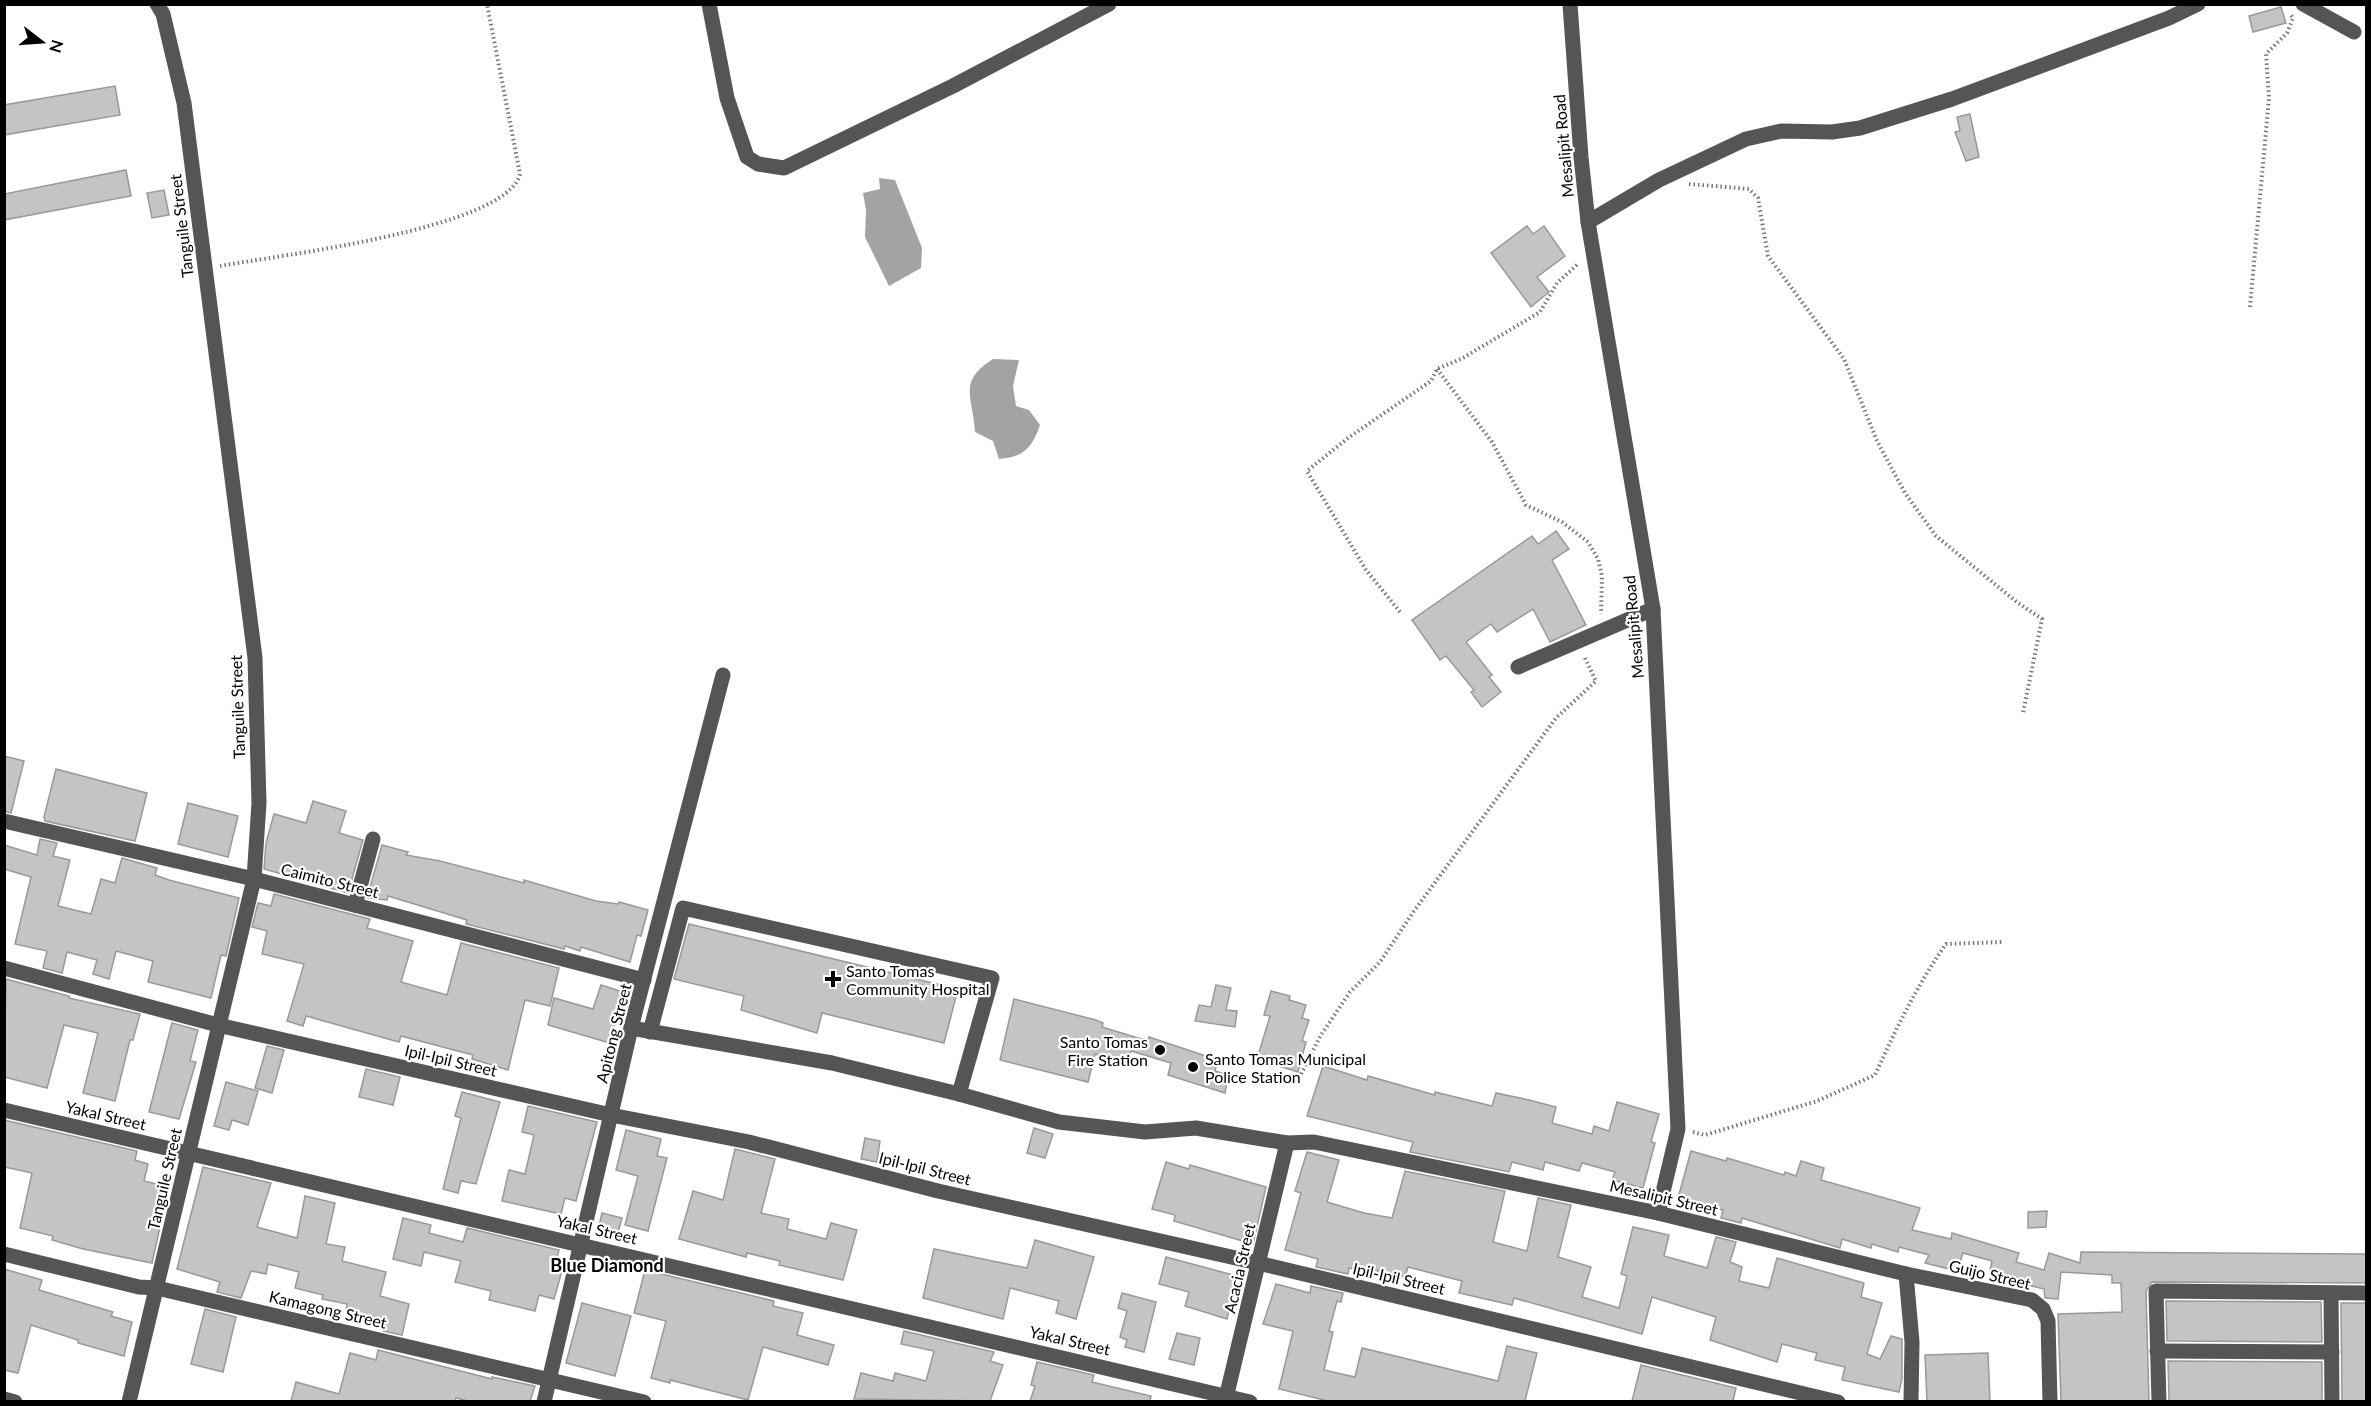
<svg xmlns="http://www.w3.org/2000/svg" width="2371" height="1406" font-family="Lato,sans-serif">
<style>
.water{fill:#a3a3a3}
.building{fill:#c4c4c4;stroke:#999;stroke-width:1.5}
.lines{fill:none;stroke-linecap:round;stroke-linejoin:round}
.path{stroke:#777;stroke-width:4;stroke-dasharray:1.5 3;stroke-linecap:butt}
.minor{stroke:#555;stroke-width:15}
.poi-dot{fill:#000;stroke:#fff;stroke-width:2}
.labels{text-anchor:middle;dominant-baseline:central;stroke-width:4.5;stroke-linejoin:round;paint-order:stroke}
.street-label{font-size:16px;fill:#000;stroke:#fff}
.poi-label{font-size:16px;fill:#000;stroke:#fff;text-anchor:start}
.neighbourhood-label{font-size:18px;font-weight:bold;fill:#000;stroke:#fff}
</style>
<rect width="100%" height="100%" fill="#fff"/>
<!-- water -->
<g class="water">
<polygon points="879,178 895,180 922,248 921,268 889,286 865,237 866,210 863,193 880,189"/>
<path d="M993,359l26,1 -6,26 3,20 13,4 11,15c-8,23 -16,32 -41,34l-6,-18 -18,-9c-2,-36 -18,-50 18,-73z"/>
</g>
<!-- building -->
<g class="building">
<polygon points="2281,7 2286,23 2253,32 2249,16"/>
<polygon points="115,86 120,115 4,135 4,105"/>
<polygon points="1970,114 1979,157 1966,161 1955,132 1960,131 1957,117"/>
<polygon points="126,170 131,196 4,220 4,194"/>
<polygon points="164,190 169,215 152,218 147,193"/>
<polygon points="1527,226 1533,234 1544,226 1565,256 1537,277 1549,292 1531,307 1491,253"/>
<polygon points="1556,531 1569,549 1552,560 1586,625 1550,642 1533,609 1497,632 1491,624 1466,642 1492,675 1489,677 1501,692 1482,707 1471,692 1474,690 1446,656 1440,660 1412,620 1532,536 1538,544"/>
<polygon points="4,756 24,761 11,813 4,811"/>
<polygon points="56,769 147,793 135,841 45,821 44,817"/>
<polygon points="313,801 346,811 339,833 363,840 348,893 264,869 266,843 274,814 306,823"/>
<polygon points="188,803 238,816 228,857 178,844"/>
<polygon points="40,839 57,843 53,856 70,860 58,906 91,914 101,879 115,883 122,858 157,868 155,875 169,880 239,898 226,956 221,955 211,998 148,982 153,961 116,951 109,979 93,974 97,960 67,952 62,973 43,968 47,951 15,944 31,877 4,869 4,845 37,855"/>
<polygon points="382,845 408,852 406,855 440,861 524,883 524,880 596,901 618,904 619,902 648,910 641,936 637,935 630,962 581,947 580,951 565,946 564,949 466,924 467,920 388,896 387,900 367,898"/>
<polygon points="274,894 370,919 367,928 413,941 401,982 447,995 461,943 559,968 550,1006 525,1000 508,1070 472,1059 473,1055 401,1036 399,1042 306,1016 303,1026 287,1021 304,964 262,954 267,931 252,927 258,903 271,906"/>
<polygon points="689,924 958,989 944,1043 822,1013 817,1033 741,1010 744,996 674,979"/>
<polygon points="6,979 69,996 69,998 140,1014 133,1040 130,1040 115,1101 83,1093 98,1033 64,1025 47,1088 4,1077"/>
<polygon points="601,985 623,992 610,1043 548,1025 554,998 593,1009"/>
<polygon points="1216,985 1231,988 1226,1010 1237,1011 1235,1027 1195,1021 1199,1005 1211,1007"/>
<polygon points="1271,991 1290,996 1289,1000 1306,1005 1302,1018 1309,1020 1302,1041 1306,1042 1298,1072 1257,1059 1270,1016 1264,1015"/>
<polygon points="1014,999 1096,1020 1103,1023 1102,1027 1148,1041 1149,1037 1218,1060 1215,1071 1228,1075 1225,1093 1168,1075 1171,1063 1131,1051 1127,1064 1095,1054 1088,1082 1000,1060"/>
<polygon points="172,1023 198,1030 190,1061 196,1062 179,1119 149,1112"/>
<polygon points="267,1046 284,1050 272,1093 255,1088"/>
<polygon points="1323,1066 1367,1080 1368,1076 1435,1095 1435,1092 1492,1106 1496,1093 1529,1100 1556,1107 1552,1123 1592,1134 1594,1126 1609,1131 1617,1102 1659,1114 1651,1142 1655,1143 1643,1188 1612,1180 1615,1172 1582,1163 1579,1171 1545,1162 1543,1170 1512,1162 1509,1172 1410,1152 1413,1142 1307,1116"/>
<polygon points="366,1069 400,1077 393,1105 359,1097"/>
<polygon points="226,1082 258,1091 248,1125 232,1120 229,1130 214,1126"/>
<polygon points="462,1092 500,1102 476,1184 461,1181 458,1193 443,1189 461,1118 455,1116"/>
<polygon points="528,1106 597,1122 576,1201 565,1198 561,1214 502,1201 509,1170 525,1174 534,1135 522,1132"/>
<polygon points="4,1120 137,1151 135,1160 148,1164 144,1181 169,1187 152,1263 83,1249 52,1240 53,1236 20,1228 32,1173 4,1167"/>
<polygon points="1034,1128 1053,1134 1045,1158 1027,1153"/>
<polygon points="626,1130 661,1139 657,1156 667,1158 648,1231 625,1225 638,1176 616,1170"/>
<polygon points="865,1138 880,1141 877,1162 861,1159"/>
<polygon points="735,1149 775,1159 761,1213 789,1219 787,1229 826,1239 831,1223 857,1230 843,1280 779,1265 780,1261 747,1253 746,1257 679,1239 693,1191 723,1200"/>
<polygon points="1691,1151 1726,1161 1727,1158 1784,1175 1785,1172 1796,1176 1801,1161 1824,1168 1821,1180 1920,1208 1912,1230 1951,1239 1952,1233 2019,1253 2016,1262 2044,1270 2049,1253 2080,1263 2081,1252 2367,1254 2367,1283 2152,1282 2146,1291 2149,1401 2061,1401 2058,1314 2122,1312 2121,1283 2112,1283 2112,1275 2061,1272 2058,1299 2045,1298 2044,1289 2024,1284 2025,1280 1990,1270 1992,1261 1963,1253 1957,1271 1925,1263 1929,1255 1899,1247 1898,1252 1872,1244 1871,1248 1842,1239 1840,1248 1742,1218 1741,1223 1721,1218 1723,1210 1678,1198"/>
<polygon points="1307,1152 1339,1160 1327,1202 1364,1213 1392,1218 1405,1171 1505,1191 1493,1242 1527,1251 1538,1198 1571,1205 1558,1257 1591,1267 1582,1297 1619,1308 1627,1276 1621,1274 1633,1227 1669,1235 1664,1256 1707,1268 1716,1237 1736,1242 1730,1262 1742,1267 1739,1281 1769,1288 1777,1258 1864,1283 1861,1297 1882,1303 1867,1354 1880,1359 1891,1336 1902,1339 1902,1379 1899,1392 1842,1380 1845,1367 1815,1360 1817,1353 1782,1344 1777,1362 1710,1340 1716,1317 1652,1297 1642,1334 1514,1298 1512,1305 1459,1293 1462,1281 1408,1267 1405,1277 1378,1270 1377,1274 1349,1268 1348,1274 1316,1267 1318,1259 1285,1250 1301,1193 1295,1191"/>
<polygon points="1166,1162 1189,1169 1190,1165 1266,1187 1253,1244 1174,1221 1175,1215 1152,1209"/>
<polygon points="203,1167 271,1183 257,1227 297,1238 305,1196 335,1203 326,1244 345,1247 342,1261 386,1272 380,1296 409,1304 402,1335 383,1331 386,1320 346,1310 347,1304 322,1299 323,1295 295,1288 299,1272 268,1264 266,1274 251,1271 241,1298 217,1292 220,1282 177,1269"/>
<polygon points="2047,1211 2046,1227 2028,1228 2028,1212"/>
<polygon points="602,1213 622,1218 617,1236 598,1230"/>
<polygon points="403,1218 431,1225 429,1233 463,1242 467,1228 559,1250 556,1261 564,1264 554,1299 539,1295 535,1311 489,1300 491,1291 455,1282 461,1261 424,1252 421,1266 393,1259"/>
<polygon points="1035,1240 1094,1257 1076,1319 1056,1313 1059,1301 1010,1288 1003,1319 923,1298 934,1249 1027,1268"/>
<polygon points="1166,1257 1237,1276 1227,1319 1185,1306 1189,1292 1159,1284"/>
<polygon points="4,1269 42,1280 39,1290 113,1312 111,1316 132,1322 124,1356 78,1343 78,1340 31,1325 18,1373 4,1370"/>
<polygon points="645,1270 774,1301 773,1306 803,1313 797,1335 834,1345 828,1365 763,1347 748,1400 670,1380 670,1383 651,1378 666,1321 634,1313"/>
<polygon points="1276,1284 1310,1293 1311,1286 1343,1293 1341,1302 1337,1301 1329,1331 1333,1332 1324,1370 1355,1377 1362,1348 1498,1381 1507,1346 1537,1353 1525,1401 1328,1401 1279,1389 1293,1331 1263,1324"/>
<polygon points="1122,1293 1156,1302 1144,1352 1125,1347 1127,1340 1120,1337 1127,1311 1118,1308"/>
<polygon points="2166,1301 2321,1302 2322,1342 2167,1341"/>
<polygon points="582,1303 631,1316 615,1376 566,1363"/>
<polygon points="2341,1303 2367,1303 2367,1401 2342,1401"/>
<polygon points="205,1309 236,1317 223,1372 191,1364"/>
<polygon points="904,1331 994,1352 990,1361 1003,1365 990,1401 854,1399 861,1373 893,1381 895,1373 926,1381 934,1351 901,1344"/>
<polygon points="1177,1333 1200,1338 1194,1365 1169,1359"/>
<polygon points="378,1350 492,1379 492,1377 535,1386 530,1401 468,1401 456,1398 455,1401 291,1401 296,1382 339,1394 350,1353 376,1360"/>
<polygon points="1988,1353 1990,1401 1927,1401 1925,1355"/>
<polygon points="2168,1361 2322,1362 2322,1401 2169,1401"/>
<polygon points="1037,1362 1094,1375 1092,1382 1151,1396 1150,1401 1030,1401 1035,1386 1031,1385"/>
<polygon points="1641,1365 1736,1388 1733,1401 1632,1401"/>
</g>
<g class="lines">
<!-- path -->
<g class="path">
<polyline points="1689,184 1749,189 1758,198 1768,256 1844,359 1877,441 1905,493 1936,536 2018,603 2042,619 2023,713"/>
<path d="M220,266c54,-10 287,-37 300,-92l-33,-170"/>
<polyline points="2250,307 2269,98 2266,54 2287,33 2293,18 2291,15"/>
<polyline points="1437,369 1492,442 1526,505 1562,522 1588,542 1598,559 1602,576 1601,614"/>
<polyline points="1400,612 1366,570 1307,471 1348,438 1431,381 1437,369 1461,359 1540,312 1557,283 1579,263"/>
<polyline points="1299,1078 1321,1035 1350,992 1380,962 1414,911 1556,718 1596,681 1584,656"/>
<path d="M1693,1132l12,3 112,-34 58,-26c21,-46 42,-90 71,-131l56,-2"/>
</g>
<!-- minor -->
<g class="minor">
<polyline points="709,4 727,98 747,157 758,164 784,168 953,86 1109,4"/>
<polyline points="1570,4 1581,157 1588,222 1653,609 1678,1129 1658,1213"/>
<polyline points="2303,4 2354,32"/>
<polyline points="1588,222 1659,180 1746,139 1781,131 1832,132 1860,128 1952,99 2169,18 2198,4"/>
<polyline points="1518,667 1653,609"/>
<polyline points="4,821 254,879 644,980"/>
<polyline points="355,905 373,839"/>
<polyline points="4,968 218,1025 611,1115 749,1142 938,1191 1258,1263 1838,1402"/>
<polyline points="631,1028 832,1063 959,1094 1059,1122 1145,1132 1196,1128 1287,1143 1314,1142 1658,1213 1906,1274 1912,1342 1911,1402"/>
<polyline points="650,1032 683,908 992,978 959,1094"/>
<polyline points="4,1110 1250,1402"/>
<polyline points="4,1254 139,1287 157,1288 644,1402"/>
<polyline points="1906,1274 2032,1300 2043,1309 2048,1321 2050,1402"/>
<polyline points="2331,1293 2332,1402"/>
<polyline points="2157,1351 2332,1352"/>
<polyline points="4,1399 15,1402"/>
<polyline points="129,1402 254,879 259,803 255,658 184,103 163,14 157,4"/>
<polyline points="544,1402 631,1028 723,675"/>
<polyline points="1225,1402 1287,1143"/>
<polyline points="2159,1402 2156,1291 2366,1293"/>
</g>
</g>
<!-- markers -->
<g class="poi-dot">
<path d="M830 970h6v6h6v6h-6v6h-6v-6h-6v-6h6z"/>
<circle cx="1160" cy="1050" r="6"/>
<circle cx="1193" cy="1067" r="6"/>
</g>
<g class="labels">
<!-- street labels -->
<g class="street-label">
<text transform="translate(1563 146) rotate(-95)">Mesalipit Road</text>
<text transform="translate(181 226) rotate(-97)">Tanguile Street</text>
<text transform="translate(1633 627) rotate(-95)">Mesalipit Road</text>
<text transform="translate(237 707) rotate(-92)">Tanguile Street</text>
<text transform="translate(330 880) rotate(14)">Caimito Street</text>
<text transform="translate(613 1033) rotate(-76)">Apitong Street</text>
<text transform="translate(451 1060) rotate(13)">Ipil-Ipil Street</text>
<text transform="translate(106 1115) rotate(13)">Yakal Street</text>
<text transform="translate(925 1168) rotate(14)">Ipil-Ipil Street</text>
<text transform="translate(164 1179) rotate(-77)">Tanguile Street</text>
<text transform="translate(1664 1197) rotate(13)">Mesalipit Street</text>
<text transform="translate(597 1229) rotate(13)">Yakal Street</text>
<text transform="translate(1239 1268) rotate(-77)">Acacia Street</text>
<text transform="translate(1990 1274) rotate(13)">Guijo Street</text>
<text transform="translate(1399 1278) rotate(13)">Ipil-Ipil Street</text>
<text transform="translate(328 1309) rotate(13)">Kamagong Street</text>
<text transform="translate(1070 1340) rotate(13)">Yakal Street</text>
</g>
<!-- poi labels -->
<g class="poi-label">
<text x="846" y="970">Santo Tomas<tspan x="846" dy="18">Community Hospital</tspan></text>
<text x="1148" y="1041" text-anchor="end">Santo Tomas<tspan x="1148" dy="18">Fire Station</tspan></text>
<text x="1205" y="1058">Santo Tomas Municipal<tspan x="1205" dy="18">Police Station</tspan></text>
</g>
<!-- neighbourhood labels -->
<g class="neighbourhood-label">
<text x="607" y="1265">Blue Diamond</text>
</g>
</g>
<!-- border -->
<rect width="2371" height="1406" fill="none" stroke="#000000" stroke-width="12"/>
<!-- north arrow -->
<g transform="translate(42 42) rotate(107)" stroke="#ffffff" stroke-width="4.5" paint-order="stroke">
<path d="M0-4.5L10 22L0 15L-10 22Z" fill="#000000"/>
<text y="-9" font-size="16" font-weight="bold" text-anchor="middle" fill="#000000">N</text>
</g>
</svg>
